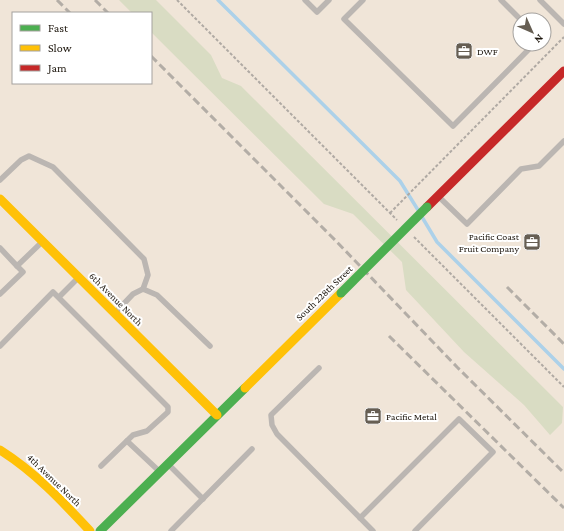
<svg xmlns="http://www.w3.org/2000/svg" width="564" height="531" font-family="'Crimson Pro',serif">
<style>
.green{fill:#d9dcc3}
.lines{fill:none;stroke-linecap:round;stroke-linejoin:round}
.stream{stroke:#acd1e9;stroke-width:3.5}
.path{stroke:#afa9a3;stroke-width:2;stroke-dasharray:3 2;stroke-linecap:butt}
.lane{stroke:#bbb6b2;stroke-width:5.5}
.fast{stroke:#4caf50;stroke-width:9}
.slow{stroke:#ffc107;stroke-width:9}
.jam{stroke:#c62828;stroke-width:9}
.rail{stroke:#b3ada6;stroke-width:3;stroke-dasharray:8 4;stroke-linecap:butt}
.fast-bridge{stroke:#4caf50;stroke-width:9}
.labels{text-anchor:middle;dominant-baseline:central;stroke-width:4;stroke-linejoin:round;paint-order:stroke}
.poi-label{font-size:10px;fill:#1c150c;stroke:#fff;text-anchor:start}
.street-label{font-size:10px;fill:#1c150c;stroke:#fff}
</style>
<rect width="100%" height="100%" fill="#f0e5d8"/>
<!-- green -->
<polygon class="green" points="119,0 156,0 211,55 222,78 241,86 563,407 562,423 550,435 524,405 464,352 406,290 402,262 353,214 324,204 151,32 151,13 132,13"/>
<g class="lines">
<!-- stream -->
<g class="stream">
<polyline points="218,0 400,181 418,210"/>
<polyline points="422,217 437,242 564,369"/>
</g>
<!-- path -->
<g class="path">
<polyline points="177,0 397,220"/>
<polyline points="390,213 564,37"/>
<polyline points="414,237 564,387"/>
</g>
<!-- lane -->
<g class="lane">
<polyline points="305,0 317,12 329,0"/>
<polyline points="363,0 344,19 453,126 534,44"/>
<polyline points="501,0 521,20"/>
<polyline points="540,0 564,24"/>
<polyline points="0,180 21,160 29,156 53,167 144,259 148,275 143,289"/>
<polyline points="439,197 467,224 521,169 539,166 564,141"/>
<polyline points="0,248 17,266 42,242"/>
<polyline points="0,294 23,272 17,266"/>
<polyline points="59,297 77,279"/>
<polyline points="115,313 133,294 143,289 157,295 210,346"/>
<polyline points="0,346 53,292 168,407 168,412 147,431 133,435 101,466"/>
<polyline points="319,368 271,415 272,425 277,434 373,531"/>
<polyline points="127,441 159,471"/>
<polyline points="169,465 203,499"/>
<polyline points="360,518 459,419 493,452 415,531"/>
<polyline points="171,531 252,449"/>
</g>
<!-- fast -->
<polyline class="fast" points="100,531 245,388"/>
<!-- slow -->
<g class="slow">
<polyline points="0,199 217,415"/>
<polyline points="245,388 341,293"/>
<path d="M0,450c35,22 62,51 90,81"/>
</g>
<!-- jam -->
<polyline class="jam" points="427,207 564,71"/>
<!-- rail -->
<g class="rail">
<polyline points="57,0 70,13"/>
<polyline points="95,0 108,13"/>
<polyline points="151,56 336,241 457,367 564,473"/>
<polyline points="507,287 564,344"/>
<polyline points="389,336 564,508"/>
</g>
<!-- fast-bridge -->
<polyline class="fast-bridge" points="341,293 427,207"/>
</g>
<!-- icons -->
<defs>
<symbol id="office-square" viewBox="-11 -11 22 22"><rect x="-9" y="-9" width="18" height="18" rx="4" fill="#665e53" stroke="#fff"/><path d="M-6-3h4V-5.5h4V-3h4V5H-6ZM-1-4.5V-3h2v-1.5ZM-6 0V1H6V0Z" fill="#fff"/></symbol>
</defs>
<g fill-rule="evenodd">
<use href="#office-square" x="454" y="41" width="20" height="20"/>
<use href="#office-square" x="522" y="232" width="20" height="20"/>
<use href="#office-square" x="363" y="406" width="20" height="20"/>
</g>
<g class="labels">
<!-- poi labels -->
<g class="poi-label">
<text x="477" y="51">DWF</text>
<text x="519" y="236" text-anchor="end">Pacific Coast<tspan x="519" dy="12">Fruit Company</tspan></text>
<text x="386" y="416">Pacific Metal</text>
</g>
<!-- street labels -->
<g class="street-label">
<text transform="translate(324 293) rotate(-44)">South 228th Street</text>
<text transform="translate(116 299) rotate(45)">6th Avenue North</text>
<text transform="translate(54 480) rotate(44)">4th Avenue North</text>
</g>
</g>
<!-- legend -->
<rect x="12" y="12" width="140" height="72" fill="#ffffff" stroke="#a4a19e"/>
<rect x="20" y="25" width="20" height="6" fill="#4caf50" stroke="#a4a19e"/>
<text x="48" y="32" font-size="12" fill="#1c150c">Fast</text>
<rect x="20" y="45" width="20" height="6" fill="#ffc107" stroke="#a4a19e"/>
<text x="48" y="52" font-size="12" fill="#1c150c">Slow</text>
<rect x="20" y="65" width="20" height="6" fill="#c62828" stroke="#a4a19e"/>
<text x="48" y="72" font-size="12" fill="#1c150c">Jam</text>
<!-- north arrow -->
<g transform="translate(532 32) rotate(135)"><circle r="19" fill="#ffffff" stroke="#a4a19e"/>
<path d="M0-3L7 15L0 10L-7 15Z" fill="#665e53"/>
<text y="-6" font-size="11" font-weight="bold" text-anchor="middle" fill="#1c150c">N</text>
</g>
</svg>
